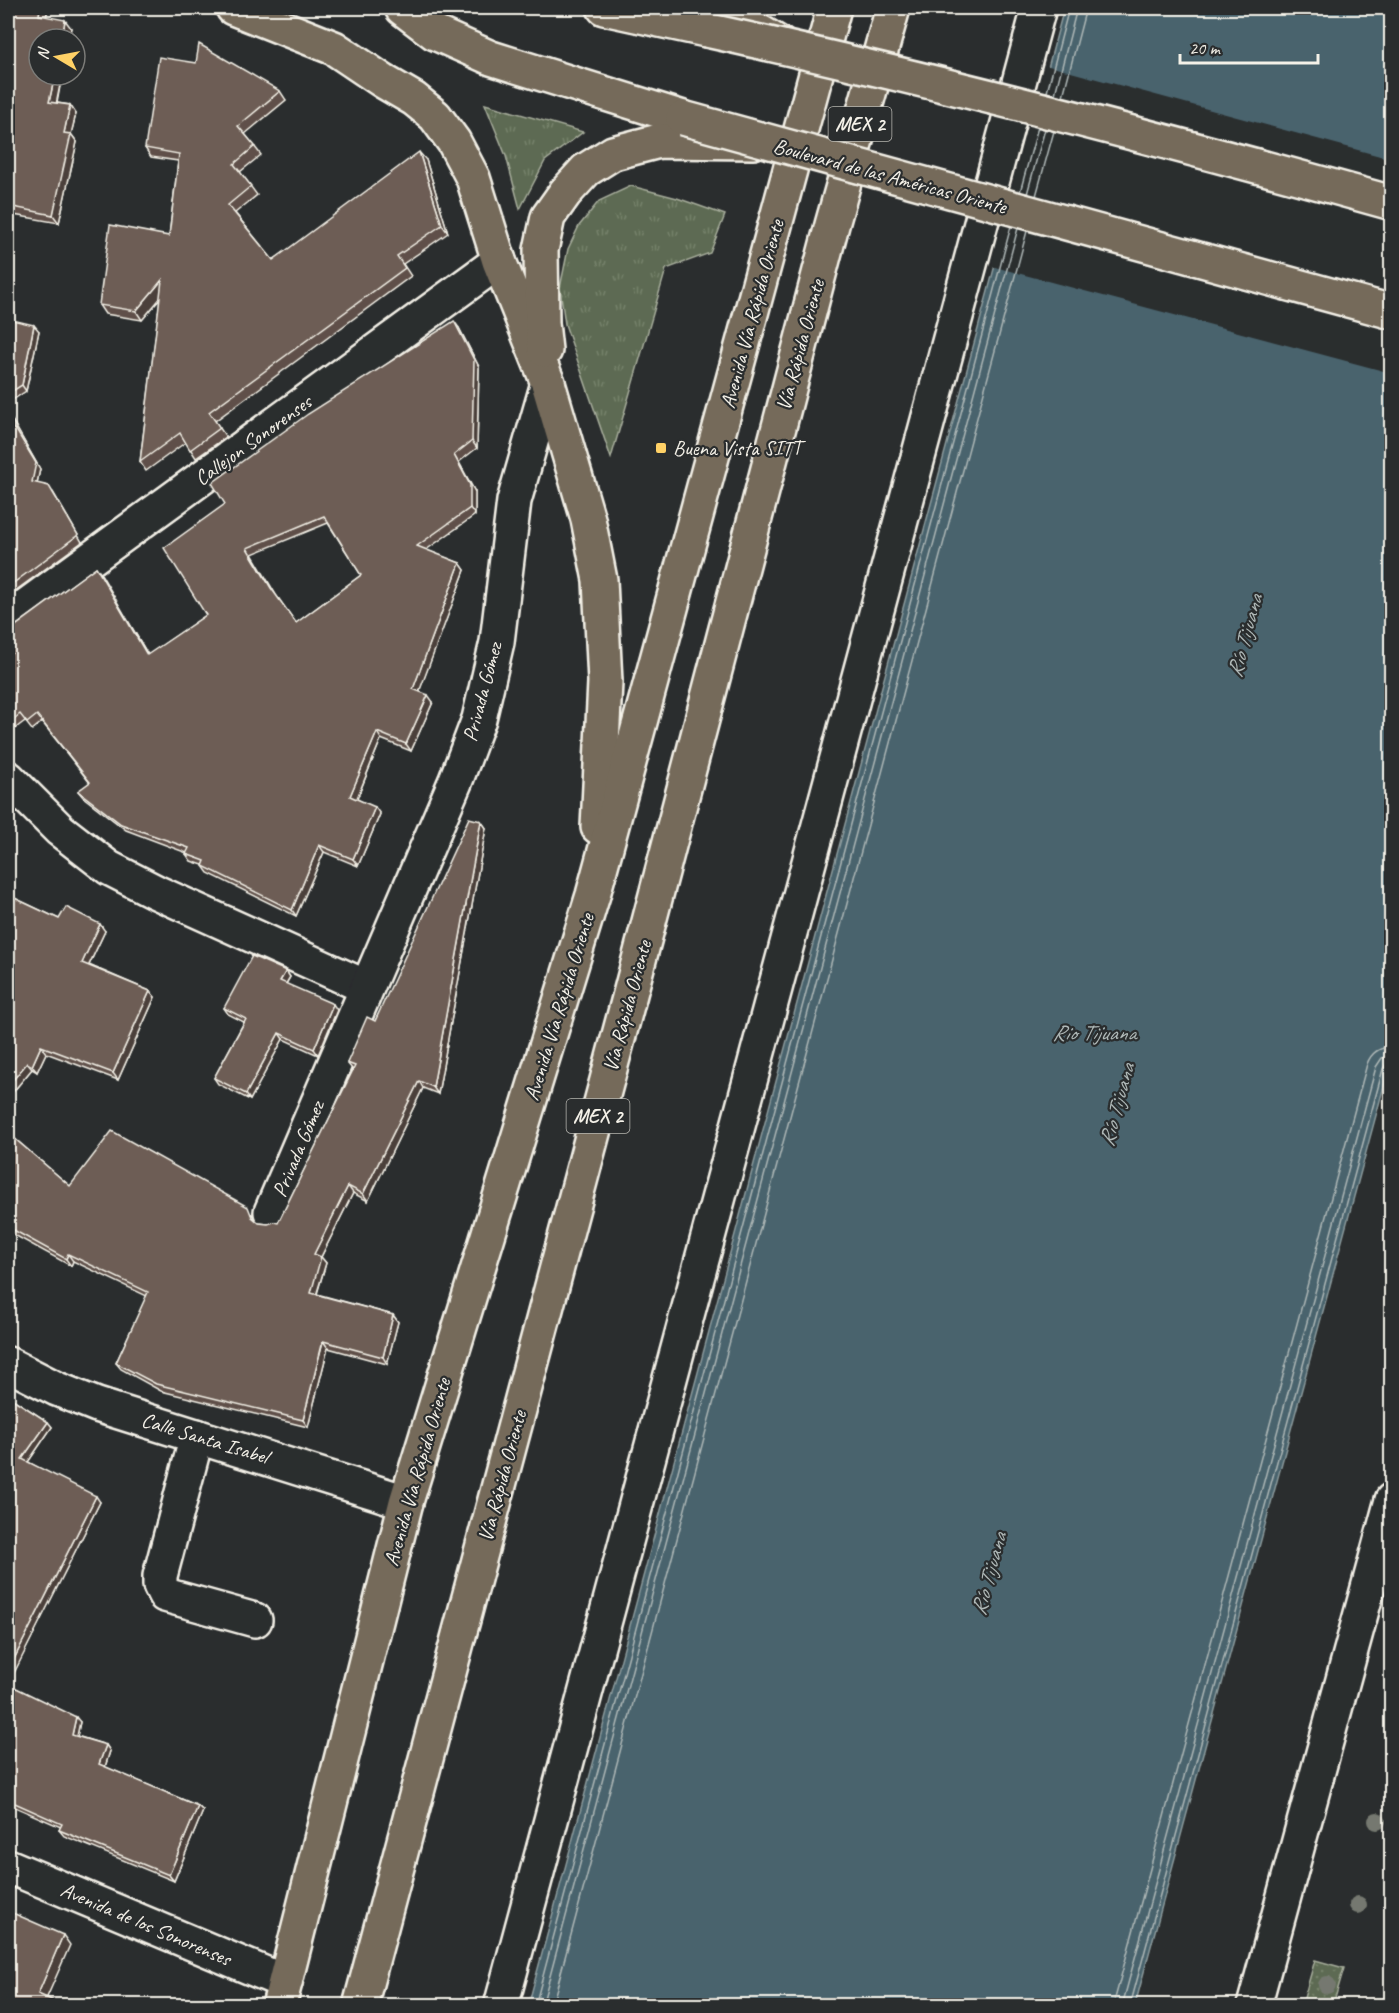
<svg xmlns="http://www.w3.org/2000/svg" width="1399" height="2013" font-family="Caveat,sans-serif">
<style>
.grass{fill:url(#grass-dots);stroke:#a8ae9d;stroke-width:1.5}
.park{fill:url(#park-tufts);stroke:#a8ae9d;stroke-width:1.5}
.water{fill:#48636d;stroke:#8d9c9e;stroke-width:1.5}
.pier{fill:#2a2d2e}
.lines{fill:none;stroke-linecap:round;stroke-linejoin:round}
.shore{stroke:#afb8b7;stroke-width:1.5}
.minor-casing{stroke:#f4f1e8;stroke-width:38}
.major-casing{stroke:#f4f1e8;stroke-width:38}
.highway-casing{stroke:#f4f1e8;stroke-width:38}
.minor{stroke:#2a2d2e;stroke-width:33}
.major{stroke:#746a5a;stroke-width:33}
.highway{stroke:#746a5a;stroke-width:33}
.major-bridge-casing{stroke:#f4f1e8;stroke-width:38;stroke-linecap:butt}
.major-bridge{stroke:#746a5a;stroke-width:33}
.tree{fill:#74786f}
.wall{fill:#5e5048;stroke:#f4f1e8;stroke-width:1.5;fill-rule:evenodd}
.shaded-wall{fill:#4c413b;stroke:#f4f1e8;stroke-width:1.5}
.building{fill:#6d5d54;stroke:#f4f1e8;stroke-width:1.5;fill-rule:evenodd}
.poi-dot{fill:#ffd166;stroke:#2a2d2e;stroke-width:2}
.labels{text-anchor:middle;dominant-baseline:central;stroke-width:4.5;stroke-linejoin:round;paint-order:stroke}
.shield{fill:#2a2d2e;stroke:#b7b6b0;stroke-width:1.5}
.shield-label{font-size:20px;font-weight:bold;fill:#f4f1e8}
.street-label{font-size:21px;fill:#f4f1e8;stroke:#2a2d2e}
.poi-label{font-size:21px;fill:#f4f1e8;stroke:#2a2d2e;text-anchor:start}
.water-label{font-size:22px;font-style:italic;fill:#afb8b7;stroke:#2a2d2e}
</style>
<defs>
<pattern id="grass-dots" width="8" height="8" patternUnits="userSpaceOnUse" patternTransform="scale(1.5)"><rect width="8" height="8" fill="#5d6b52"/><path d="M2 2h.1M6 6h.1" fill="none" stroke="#75816b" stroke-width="1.8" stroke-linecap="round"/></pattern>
<pattern id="park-tufts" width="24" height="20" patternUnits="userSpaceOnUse" patternTransform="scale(1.5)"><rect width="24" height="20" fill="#5d6b52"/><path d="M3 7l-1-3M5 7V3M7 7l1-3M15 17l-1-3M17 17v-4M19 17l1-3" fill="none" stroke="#75816b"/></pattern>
</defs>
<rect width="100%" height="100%" fill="#2a2d2e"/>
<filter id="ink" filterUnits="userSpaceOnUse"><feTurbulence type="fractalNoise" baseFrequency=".0167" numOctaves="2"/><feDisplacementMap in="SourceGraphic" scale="12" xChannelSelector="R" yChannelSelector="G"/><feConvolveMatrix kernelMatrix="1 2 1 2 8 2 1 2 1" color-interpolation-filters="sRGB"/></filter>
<g filter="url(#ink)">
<!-- grass -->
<polygon class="grass" points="1315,1960 1344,1968 1333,2005 1302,2005"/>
<!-- park -->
<g class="park">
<polygon points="485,104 583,132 545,161 520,209 506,156"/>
<polygon points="631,186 677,198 725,215 710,253 666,269 611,458 565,324 560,288 568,249 579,226 599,201"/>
</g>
<!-- water -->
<polygon class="water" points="1064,8 1391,8 1391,1060 1135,2005 528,2006"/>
<!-- pier -->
<polygon class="pier" points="1045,65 1391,159 1391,373 991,266"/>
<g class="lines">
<!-- shore -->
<g class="shore">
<polyline points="1047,92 1069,8"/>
<polyline points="1055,94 1077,8"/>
<polyline points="1063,96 1086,8"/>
<polyline points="1020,192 1038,127"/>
<polyline points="1027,194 1045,129"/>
<polyline points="1036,196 1054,131"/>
<polyline points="535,2006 1011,226"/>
<polyline points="542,2006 1018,228"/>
<polyline points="552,2006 1027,231"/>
<path d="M1113,2006l254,-942c4,-11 12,-17 25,-17"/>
<polyline points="1122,2006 1376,1067 1382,1058 1392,1056"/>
<polyline points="1130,2006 1383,1069 1386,1064 1392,1063"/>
</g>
<defs>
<g id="minor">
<polyline points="8,619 499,261"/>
<polyline points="8,778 60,830 109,868 156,892 366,987"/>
<polyline points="271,1212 456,780 479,719 497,642 514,501 548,383"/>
<polyline points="8,1364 57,1389 97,1405 406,1502"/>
<polyline points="197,1436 160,1576 160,1585 165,1595 255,1620"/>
<polyline points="8,1866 285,1982"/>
<polyline points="501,2006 1039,8"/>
<polyline points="1254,2006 1392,1500"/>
</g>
<g id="major">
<polyline points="233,8 334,48 383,81 414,99 435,116 454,142 473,178 499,261 548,383 588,519 600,580 605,682 598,827"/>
<polyline points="402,8 435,33 491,58 683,118"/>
<polyline points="604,8 706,30"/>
<polyline points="720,8 780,44"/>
<polyline points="545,350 542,323 541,250 548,217 565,193 586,170 613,153 659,141 753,142"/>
<polyline points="279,2006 406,1502 593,895 834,8"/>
</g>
<polyline id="highway" points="360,2006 630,994 832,225 893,8"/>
</defs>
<!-- minor casing -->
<use href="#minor" class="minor-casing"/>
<!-- major casing -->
<use href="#major" class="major-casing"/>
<!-- highway casing -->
<use href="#highway" class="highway-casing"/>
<!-- minor -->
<use href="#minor" class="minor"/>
<!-- major -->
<use href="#major" class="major"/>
<!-- highway -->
<use href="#highway" class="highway"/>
<defs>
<g id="major-bridge">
<path d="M706,30c230,50 459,110 686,173"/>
<polyline points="683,118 1392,312"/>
</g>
</defs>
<!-- major-bridge casing -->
<use href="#major-bridge" class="major-bridge-casing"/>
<!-- major-bridge -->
<use href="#major-bridge" class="major-bridge"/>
</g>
<!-- trees -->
<g class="tree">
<circle cx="1377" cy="1821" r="9"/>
<circle cx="1358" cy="1905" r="9"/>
<circle cx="1327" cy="1985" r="9"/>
</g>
<!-- wall -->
<g class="wall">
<polygon points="8,8 48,8 46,16 71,28 39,75 62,75 57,103 70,105 76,114 71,134 77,142 59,223 8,214"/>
<polygon points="280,91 286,100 245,134 261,155 240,172 257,195 235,213 273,260 426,160 448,233 403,264 411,276 215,421 226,437 196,458 186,442 146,471 140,462 160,299 142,320 105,314 99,305 169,236 178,161 151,157 145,148"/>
<polygon points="8,319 39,331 26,391 8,403"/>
<path d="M459,328l20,39 -2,81 -18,14 16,30v23l-49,35 34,13 5,7 -46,121 14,11 -22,49 -30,-12 -24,60 23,15 -22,52 -34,-14 -28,64 -88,-43 -5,-7v-1l-12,-4 -5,-7 1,-1 -61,-23 -43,-33 -5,-6 12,-8 -48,-61 -10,8 -7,-9 -17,13v-78l4,-3 2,-26 82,-60 52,88 58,-40 19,-111zM328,523l33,52 -65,48 -20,-28 -24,-41z"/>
<polygon points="8,413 40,469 37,483 53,492 82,542 8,596"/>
<polygon points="481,821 486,828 438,1094 423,1088 368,1201 353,1193 321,1257 326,1263 317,1294 393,1315 398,1322 387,1364 328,1348 308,1427 161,1391 121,1369 116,1363 147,1296 73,1261 71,1266 11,1233 8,1237 8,1133 70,1186 252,1214 255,1219 259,1223 268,1224 278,1223 353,1070 347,1063 375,1021"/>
<polygon points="8,895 59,919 105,931 89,965 150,991 155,997 118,1080 46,1053 37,1072 32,1069 8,1098"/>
<polygon points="286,971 290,977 286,984 337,1010 318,1055 283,1039 250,1100 218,1084 214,1078 244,1022 228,1014 224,1008"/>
<polygon points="8,1396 48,1422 52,1427 28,1462 100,1502 8,1684 80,1722 77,1736 106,1745 110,1751 105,1767 198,1806 203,1811 174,1881 64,1836 59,1830 61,1827 8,1804"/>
</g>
<!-- shaded-wall -->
<g class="shaded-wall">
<polygon points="40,8 48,8 45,23 39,15"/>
<polygon points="65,20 71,28 69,39 62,39"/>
<polygon points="55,75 62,75 55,110 49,102"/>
<polygon points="70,105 76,114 71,134 77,142 59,223 53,215 64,133"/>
<polygon points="419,152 426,160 448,233 442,225"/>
<polygon points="162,280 168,289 142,320 136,311"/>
<polygon points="454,321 459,328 479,367 477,448 472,441"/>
<polygon points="34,325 39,331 26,391 22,385"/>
<polygon points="8,413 40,469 36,488 32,482"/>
<polygon points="454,455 475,492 475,515 470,508"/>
<polygon points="460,563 465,570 418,695 413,689"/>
<polygon points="96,567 101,574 152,662 147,655"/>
<polygon points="428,695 433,702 411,751 406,744"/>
<polygon points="377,732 381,739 355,803 350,796"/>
<polygon points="375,807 380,814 358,866 353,859"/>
<polygon points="481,821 486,828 438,1094 433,1087"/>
<polygon points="319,845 324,852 296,916 292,910"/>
<polygon points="100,924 105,931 87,969 82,963"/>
<polygon points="286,971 290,977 284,987 280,981"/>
<polygon points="150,991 155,997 118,1080 113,1073"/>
<polygon points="333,1004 337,1010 318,1055 314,1049"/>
<polygon points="279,1033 283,1039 250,1100 246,1094"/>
<polygon points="41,1046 46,1053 37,1072 32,1066"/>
<polygon points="27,1063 32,1069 8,1098 8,1086"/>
<polygon points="419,1081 423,1088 368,1201 363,1194"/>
<polygon points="348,1186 353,1193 321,1257 326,1263 315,1299 311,1293 314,1254"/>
<polygon points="8,1229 11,1233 8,1237"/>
<polygon points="68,1254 73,1261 71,1266 66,1259"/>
<polygon points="393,1315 398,1322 387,1364 383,1357"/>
<polygon points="323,1341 328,1348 308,1427 303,1420"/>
<polygon points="48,1422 52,1427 26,1465 22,1459"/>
<polygon points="96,1496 100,1502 8,1685 8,1671"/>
<polygon points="76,1717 80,1722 76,1741 72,1735"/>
<polygon points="106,1745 110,1751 104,1770 99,1764"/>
<polygon points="198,1806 203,1811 174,1881 169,1875"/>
<polygon points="63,1935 70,1945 44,2004 38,1994"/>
</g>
<!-- building -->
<g class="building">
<polygon points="8,8 40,8 39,15 65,20 62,39 39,39 39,75 55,75 49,102 70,105 64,133 71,134 53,215 8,206"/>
<polygon points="199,44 280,91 238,126 255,146 234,164 251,186 228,205 273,260 419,152 442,225 397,256 405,268 209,412 220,428 190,450 180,433 140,462 162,280 136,311 99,305 110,225 169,236 179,154 145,148 159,57 196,63"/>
<polygon points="8,319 34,325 22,385 8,394"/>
<path d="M454,321l20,39 -2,81 -18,14 16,30v23l-53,38 43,17 -47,126 15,6 -22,49 -29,-12 -27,64 25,11 -22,52 -34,-14 -27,65 -89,-44 2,-5 -19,-7 3,-6 -68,-24 -43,-33 12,-9 -53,-67 -10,8 -7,-9 -12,10v-68l4,-3 -4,-6v-17l6,-3 82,-60 51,88 59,-40 -42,-67 61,-44 -13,-21 96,-69zM324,516l37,59 -65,48 -25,-35 -24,-40z"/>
<polygon points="8,414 14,425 13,429 16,430 36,463 32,482 49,486 78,535 8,587"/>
<polygon points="469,818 481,821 433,1087 419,1081 363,1194 348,1186 314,1254 321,1257 311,1293 393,1315 383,1357 323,1341 303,1420 156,1384 116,1363 148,1292 68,1254 66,1259 8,1227 8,1133 70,1186 112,1131 248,1207 252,1217 259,1223 268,1224 274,1222 278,1223 355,1066 347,1063 367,1017 375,1021"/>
<polygon points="8,895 59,919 66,907 100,924 82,963 150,991 113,1073 41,1046 32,1066 27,1063 8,1086"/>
<polygon points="252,956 286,971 280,981 333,1004 314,1049 279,1033 246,1094 214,1078 246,1019 224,1008"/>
<polygon points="8,1396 48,1422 22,1459 96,1496 8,1671"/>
<polygon points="8,1684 76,1717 72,1735 106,1745 99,1764 198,1806 169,1875 59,1830 62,1824 8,1800"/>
<polygon points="8,1911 63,1935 38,1994 66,2006 8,2006"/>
</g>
</g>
<!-- markers -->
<rect class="poi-dot" x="655" y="442" width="12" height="12" rx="3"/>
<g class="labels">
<!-- shield labels -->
<g class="shield">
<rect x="828.5" y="107" width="63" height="34" rx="4.5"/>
<rect x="566.5" y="1099" width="63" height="34" rx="4.5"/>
</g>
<g class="shield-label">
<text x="860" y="124">MEX 2</text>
<text x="598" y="1116">MEX 2</text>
</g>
<!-- street labels -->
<g class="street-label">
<text transform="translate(890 176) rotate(15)">Boulevard de las Américas Oriente</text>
<text transform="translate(752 314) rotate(-75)">Avenida Vía Rápida Oriente</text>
<text transform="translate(800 345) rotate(-75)">Vía Rápida Oriente</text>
<text transform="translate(253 440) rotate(-36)">Callejon Sonorenses</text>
<text transform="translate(482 692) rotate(-75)">Privada Gómez</text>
<text transform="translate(627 1006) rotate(-75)">Vía Rápida Oriente</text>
<text transform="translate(559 1007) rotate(-73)">Avenida Vía Rápida Oriente</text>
<text transform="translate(298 1149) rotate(-67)">Privada Gómez</text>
<text transform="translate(205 1438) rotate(17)">Calle Santa Isabel</text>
<text transform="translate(417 1472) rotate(-74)">Avenida Vía Rápida Oriente</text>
<text transform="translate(502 1476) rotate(-75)">Vía Rápida Oriente</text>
<text transform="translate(146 1924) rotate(23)">Avenida de los Sonorenses</text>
</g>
<!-- poi labels -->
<g class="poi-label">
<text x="673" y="448">Buena Vista SITT</text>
</g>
<!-- water labels -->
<g class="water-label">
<text transform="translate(1245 636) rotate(-75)">Río Tijuana</text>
<text x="1094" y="1033">Rio Tijuana</text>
<text transform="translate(1117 1105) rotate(-75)">Río Tijuana</text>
<text transform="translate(989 1574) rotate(-75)">Río Tijuana</text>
</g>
</g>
<!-- margin -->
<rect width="1399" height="2013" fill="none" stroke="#2a2d2e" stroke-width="30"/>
<rect x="15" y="15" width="1369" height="1983" fill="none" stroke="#f4f1e8" stroke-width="2" filter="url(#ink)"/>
<!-- north arrow -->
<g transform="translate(57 57) rotate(280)"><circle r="28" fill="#2a2d2e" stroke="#7b7b78" stroke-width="1.5"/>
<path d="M0-4.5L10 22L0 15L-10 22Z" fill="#ffd166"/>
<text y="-9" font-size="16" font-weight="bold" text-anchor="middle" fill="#f4f1e8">N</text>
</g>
<!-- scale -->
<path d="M1180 54v9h138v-9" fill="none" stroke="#f4f1e8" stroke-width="3"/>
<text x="1189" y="54" font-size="18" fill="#f4f1e8" stroke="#2a2d2e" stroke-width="4.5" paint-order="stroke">20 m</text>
</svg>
